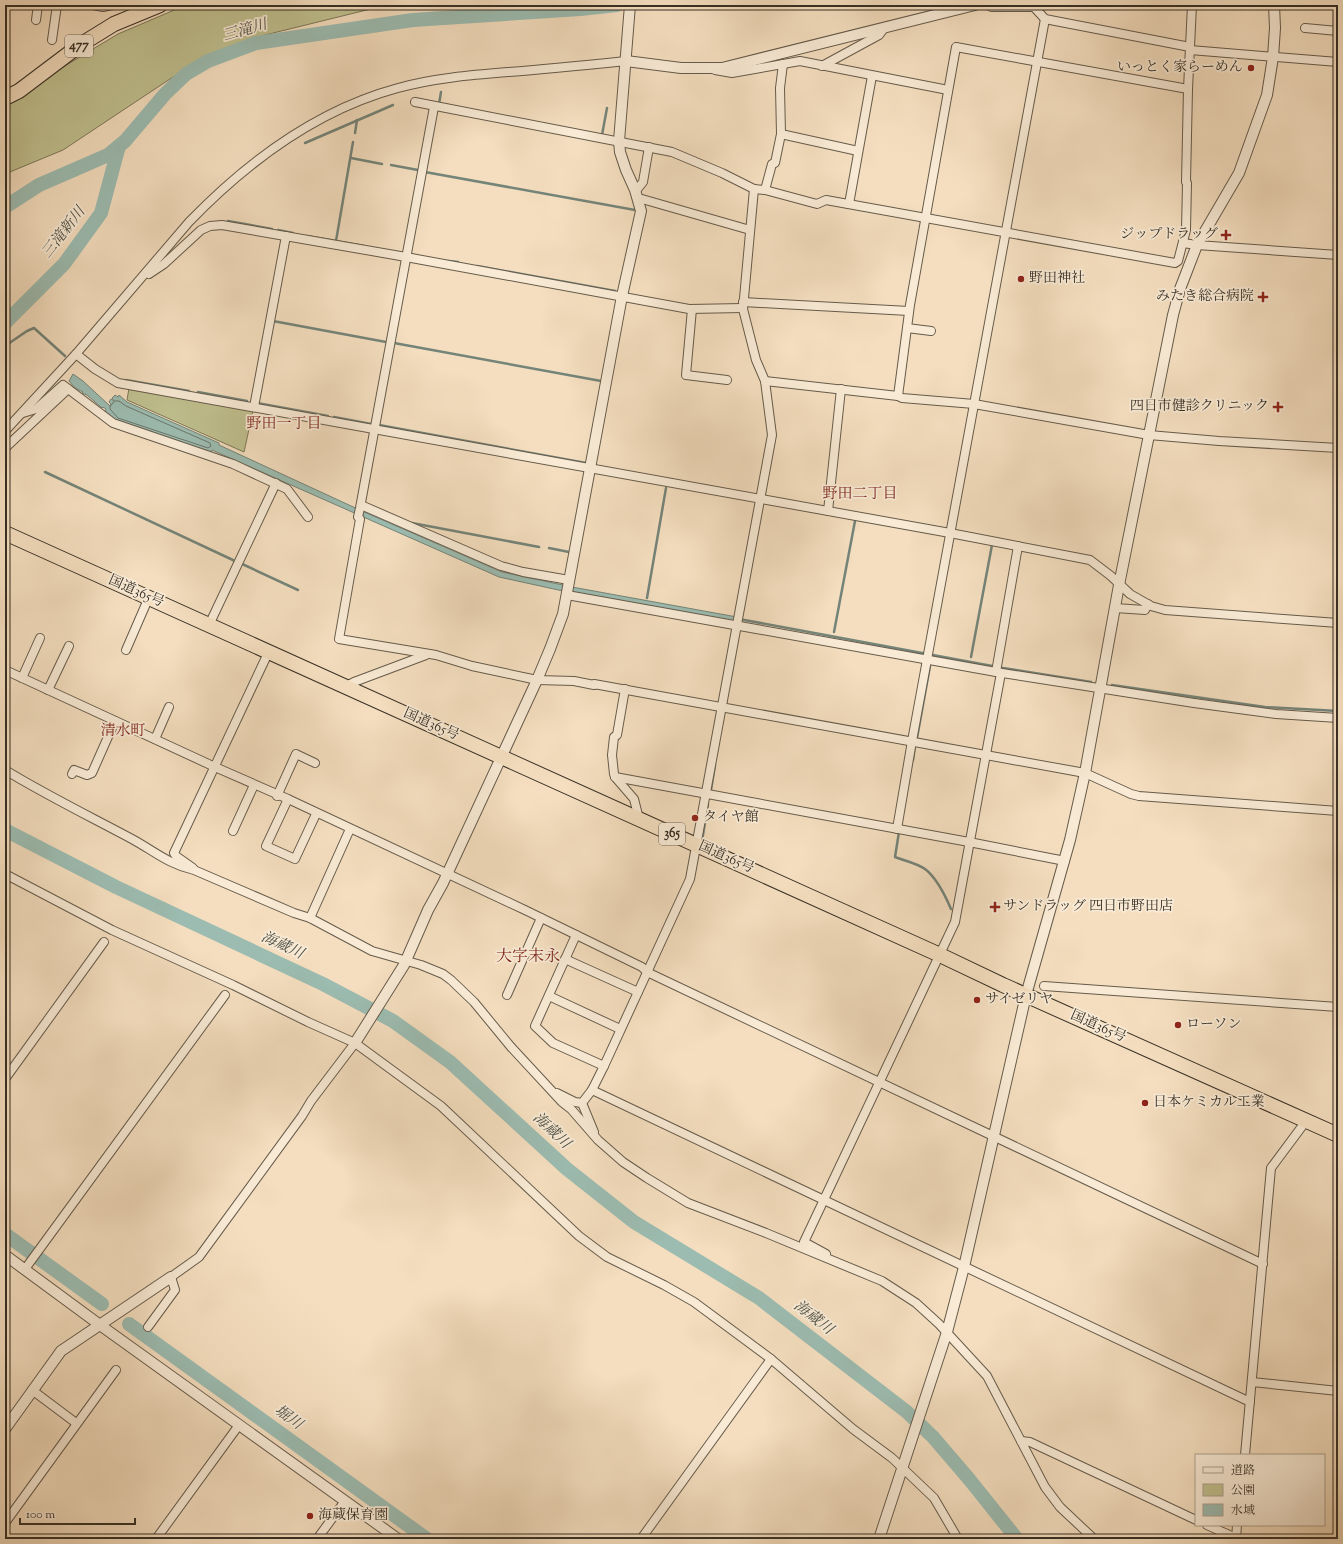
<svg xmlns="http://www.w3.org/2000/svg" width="1343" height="1544" font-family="'Sorts Mill Goudy','Noto Serif JP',serif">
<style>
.green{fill:#c0c08f;stroke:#7c785a}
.water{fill:#9cbcb1;stroke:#748479}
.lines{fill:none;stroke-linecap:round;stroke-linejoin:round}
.shore{stroke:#6a766a;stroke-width:1}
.stream{stroke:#748479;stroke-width:2.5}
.river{stroke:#9cbcb1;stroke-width:14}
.minor-casing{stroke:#665b4b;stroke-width:10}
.tertiary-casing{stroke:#665b4b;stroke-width:12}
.trunk-casing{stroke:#372f24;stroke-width:16}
.minor{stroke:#f8ead5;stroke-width:8}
.tertiary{stroke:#f8ead5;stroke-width:10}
.trunk{stroke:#f4debf;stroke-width:14}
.poi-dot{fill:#8f2418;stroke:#f8ead5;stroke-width:1.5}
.labels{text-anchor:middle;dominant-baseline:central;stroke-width:3.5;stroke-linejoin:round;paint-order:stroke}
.shield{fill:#f8ead5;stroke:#716759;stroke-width:1}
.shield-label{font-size:13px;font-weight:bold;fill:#372f24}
.poi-label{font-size:14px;fill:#372f24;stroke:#f8ead5;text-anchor:start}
.street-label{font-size:14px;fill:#372f24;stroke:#f8ead5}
.water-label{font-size:15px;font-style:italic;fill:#505247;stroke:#f8ead5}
.neighbourhood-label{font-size:15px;fill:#7a1f14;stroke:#f8ead5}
.quarter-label{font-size:16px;fill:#7a1f14;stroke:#f8ead5}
</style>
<rect width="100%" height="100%" fill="#f4debf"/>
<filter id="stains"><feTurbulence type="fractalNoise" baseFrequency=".005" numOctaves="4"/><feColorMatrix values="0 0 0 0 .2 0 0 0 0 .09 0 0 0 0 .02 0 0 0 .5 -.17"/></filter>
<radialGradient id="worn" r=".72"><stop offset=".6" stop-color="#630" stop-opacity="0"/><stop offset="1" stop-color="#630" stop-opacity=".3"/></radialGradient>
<!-- green -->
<g class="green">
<polygon points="186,5 387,5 265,35 173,77 63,150 5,174 5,106 58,70 118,34"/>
<polygon points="129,388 253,411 244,452 127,400"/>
</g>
<!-- water -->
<polygon class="water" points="73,374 83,381 110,406 111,404 109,402 111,399 114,401 112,398 115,395 118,397 119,395 127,402 219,443 219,445 362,511 502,572 572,587 737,617 735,622 563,591 499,577 212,450 211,453 116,421 105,411 106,409 103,407 102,408 87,395 82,393 83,392 75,388 69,381"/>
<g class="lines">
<!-- shore -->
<polygon class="shore" points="115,401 119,401 126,406 210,443 211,446 208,448 118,418 110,409 110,407"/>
<!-- stream -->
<g class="stream">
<polyline points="439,104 441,92"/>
<polyline points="355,133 357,120"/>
<polyline points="602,135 607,108"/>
<polyline points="305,143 393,105"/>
<polyline points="351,158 382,164"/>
<polyline points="391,165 418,170"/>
<polyline points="425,172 635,210"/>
<polyline points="228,221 272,229"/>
<polyline points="278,230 293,233"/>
<polyline points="307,236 364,246"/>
<polyline points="336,241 353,142"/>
<polyline points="448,261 458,262"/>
<polyline points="477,266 615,291"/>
<polyline points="273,321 386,342"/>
<polyline points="394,343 601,381"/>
<polyline points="5,346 27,331 34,328 65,356"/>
<polyline points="126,380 189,391"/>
<polyline points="198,392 247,401"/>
<polyline points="257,403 328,416"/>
<polyline points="334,417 371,424"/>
<polyline points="379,423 379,425 586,463"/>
<polyline points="45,472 235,561"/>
<polyline points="412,523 539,547"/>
<polyline points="549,548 569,552"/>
<polyline points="240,563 298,590"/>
<polyline points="647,598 666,488"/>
<polyline points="739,619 1003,668 1091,682"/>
<polyline points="834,632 855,521"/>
<polyline points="971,657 992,545"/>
<polyline points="1112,685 1265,707 1338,711"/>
<polyline points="917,738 930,666"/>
<polyline points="913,760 915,746"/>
<polyline points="711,790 715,765"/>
<path d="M899,832l-4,25c10,4 21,6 30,12 12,9 20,26 26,40"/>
<polyline points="702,841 708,804"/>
</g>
<!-- river -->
<g class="river">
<polyline points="5,207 39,185 108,155 125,141 165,94 186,74 208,61 256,43 413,20 580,9 617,5"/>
<polyline points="5,323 64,264 101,213 119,146"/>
<polyline points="5,830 116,887 323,984 393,1021 450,1062 567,1169 634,1222 759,1298 907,1412 933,1437 969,1479 1017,1539"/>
<polyline points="5,1234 102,1304"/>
<polyline points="129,1324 427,1539"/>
</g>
<defs>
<g id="minor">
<polyline points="93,5 103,7 112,5"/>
<polyline points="990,5 991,7 1034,7 1045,19 1190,47"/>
<polyline points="36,20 38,5"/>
<polyline points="1305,28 1338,31"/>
<polyline points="52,40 57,5"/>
<polyline points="1190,50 1338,62"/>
<polyline points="822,66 879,35 885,27"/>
<polyline points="715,70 732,73 800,61 948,90"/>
<polyline points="415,102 672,152 722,173 754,189 765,190 817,204 826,200 1175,263 1178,261 1186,230 1187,183 1186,182 1188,89 1192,5"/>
<polyline points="434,107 360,508 358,517 360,519 339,639 436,655 472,666 537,680 574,681 594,685 594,684 1085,773 1131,794 1139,796 1338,811"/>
<polyline points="781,134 858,151"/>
<polyline points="765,190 772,164 775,163 781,134 780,88 783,64"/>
<polyline points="635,192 643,182 649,147"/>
<polyline points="638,200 642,199 750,230"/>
<polyline points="849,204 872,76"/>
<polyline points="1183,243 1197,245 1338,255"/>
<polyline points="149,274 164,264 201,230 210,226 222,225 406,257 689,309 743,308"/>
<polyline points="743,302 909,311"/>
<polyline points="692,309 686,375 727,380"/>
<polyline points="907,328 931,331"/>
<polyline points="76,354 95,369 118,383 950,533 1090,560 1111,576 1130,594 1151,606 1165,610 1338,623"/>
<polyline points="765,381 898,396 902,398 974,404 1149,435 1219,441 1338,448"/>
<polyline points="898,396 910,305 956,47 1188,89"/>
<polyline points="254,407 286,236"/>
<polyline points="23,413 36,409 63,385 113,423 233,464 287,489 308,517"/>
<path d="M5,431l71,-77 113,-132c58,-60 127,-112 209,-134 36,-10 74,-13 111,-16 39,-3 78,-7 117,-11"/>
<polyline points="5,448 68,389"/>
<polyline points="361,505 501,566 523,572 569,580"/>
<polyline points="828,511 841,389"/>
<polyline points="567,595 996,672 1194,703 1276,714 1338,718"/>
<polyline points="1115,608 1145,610 1148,604"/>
<polyline points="209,625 276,483"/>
<polyline points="126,650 149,597"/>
<polyline points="5,670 215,767 288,799 525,910 642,967 647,972 1263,1264"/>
<polyline points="996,672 1018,546"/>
<polyline points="22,678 40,638"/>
<polyline points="346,686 354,682 426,655"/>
<polyline points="625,689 617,735 614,737 612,755 614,774 615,777 634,799 639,819"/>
<polyline points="48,690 69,646"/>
<polyline points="155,739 169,707"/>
<path d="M5,770c41,25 84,46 127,69 22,12 36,25 62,31l100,43 16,5 62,33 49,14 22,9 8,6 23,22 37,45 51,55 9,7 27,31 25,22 24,16 41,25 78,30 116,48 34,22 23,21 48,52 58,111 15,20 34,32"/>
<polyline points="72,774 74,770 87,775 92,773 115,721"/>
<polyline points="615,777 969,842 1065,861"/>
<polyline points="277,796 296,754 315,763"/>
<polyline points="288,799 266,846 295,859 316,814"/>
<polyline points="897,829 912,741 1045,19"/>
<polyline points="233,831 254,785"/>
<polyline points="193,868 176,856 174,853 269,651"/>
<polyline points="5,874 112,930 233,985 308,1022 355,1043 441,1106 579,1236 607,1257 664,1285 694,1302 771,1359 853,1429 892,1458 934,1498 958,1539"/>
<polyline points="310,918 350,829"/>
<polyline points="576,935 535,1026 553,1043 604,1066"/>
<polyline points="565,959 638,992"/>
<polyline points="1044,986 1338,1007"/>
<polyline points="507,995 541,918"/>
<polyline points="549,996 620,1029"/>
<polyline points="5,1079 104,942"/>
<polyline points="592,1090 1250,1402"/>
<polyline points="557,1093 575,1102 582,1103"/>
<polyline points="594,1132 582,1103 592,1090 604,1066 690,879 772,435 765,381 756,360 743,309 754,189"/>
<polyline points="826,1254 804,1242 955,922 1001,673"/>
<polyline points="25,1269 225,995"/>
<polyline points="148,1327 175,1290 171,1277 199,1257 302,1116 311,1101 355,1043"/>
<polyline points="1252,1382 1338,1391"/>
<polyline points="32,1390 76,1423"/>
<polyline points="1021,1441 1030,1442 1196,1520"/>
<polyline points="1245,1455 1271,1168 1306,1121"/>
<polyline points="5,1523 116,1370"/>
<polyline points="1207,1525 1236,1538"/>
<polyline points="156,1539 239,1425"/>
<polyline points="317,1539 345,1501"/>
<polyline points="641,1539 771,1359"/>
<polyline points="1236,1539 1237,1525"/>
</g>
<g id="tertiary">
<polyline points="626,61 681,68 722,68 975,5"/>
<polyline points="355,1043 404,965 428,910 443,883 537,680 550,649 563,614 622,296 641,211 635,190 626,170 620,152 619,141 630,5"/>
<polyline points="5,1255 100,1325 398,1539"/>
<polyline points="5,1429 61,1351 171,1277"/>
<polyline points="879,1539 947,1332 964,1267 1026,995 1070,840 1085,773 1119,585 1173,315 1180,289 1197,245 1239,173 1267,95 1273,57 1275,28 1274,5"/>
</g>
<g id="trunk">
<polyline points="5,98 19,91 80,45 114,24 160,5"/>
<polyline points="5,533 940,955 1003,985 1338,1135"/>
</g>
</defs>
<!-- minor casing -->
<use href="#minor" class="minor-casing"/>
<!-- tertiary casing -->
<use href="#tertiary" class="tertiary-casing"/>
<!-- trunk casing -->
<use href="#trunk" class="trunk-casing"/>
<!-- minor -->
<use href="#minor" class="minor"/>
<!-- tertiary -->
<use href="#tertiary" class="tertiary"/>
<!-- trunk -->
<use href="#trunk" class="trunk"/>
</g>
<!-- markers -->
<g class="poi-dot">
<circle cx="1251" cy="68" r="4"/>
<path d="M1224 229h4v4h4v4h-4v4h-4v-4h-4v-4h4z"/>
<circle cx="1021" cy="279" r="4"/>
<path d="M1261 291h4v4h4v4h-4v4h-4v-4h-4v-4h4z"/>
<path d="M1276 401h4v4h4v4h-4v4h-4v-4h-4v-4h4z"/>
<circle cx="695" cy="818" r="4"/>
<path d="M993 901h4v4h4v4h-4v4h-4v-4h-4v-4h4z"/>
<circle cx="977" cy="1000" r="4"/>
<circle cx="1178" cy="1025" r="4"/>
<circle cx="1145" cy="1103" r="4"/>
<circle cx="310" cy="1516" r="4"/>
</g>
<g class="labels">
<!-- shield labels -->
<g class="shield">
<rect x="65" y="35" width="28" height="22" rx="3"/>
<rect x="659" y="823" width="26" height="22" rx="3"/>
</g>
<g class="shield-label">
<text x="79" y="46">477</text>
<text x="672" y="834">365</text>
</g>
<!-- poi labels -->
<g class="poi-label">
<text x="1243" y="68" text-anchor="end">いっとく家らーめん</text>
<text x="1218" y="235" text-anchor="end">ジップドラッグ</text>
<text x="1029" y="279">野田神社</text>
<text x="1254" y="297" text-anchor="end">みたき総合病院</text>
<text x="1269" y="407" text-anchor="end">四日市健診クリニック</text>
<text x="703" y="818">タイヤ館</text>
<text x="1003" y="907">サンドラッグ 四日市野田店</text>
<text x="985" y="1000">サイゼリヤ</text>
<text x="1186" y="1025">ローソン</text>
<text x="1153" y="1103">日本ケミカル工業</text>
<text x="318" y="1516">海蔵保育園</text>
</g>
<!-- street labels -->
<g class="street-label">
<text transform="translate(136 592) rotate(24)">国道365号</text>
<text transform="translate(431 725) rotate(24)">国道365号</text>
<text transform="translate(726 858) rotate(24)">国道365号</text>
<text transform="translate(1098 1027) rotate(24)">国道365号</text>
</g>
<!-- water labels -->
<g class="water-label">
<text transform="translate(245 31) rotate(-16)">三滝川</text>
<text transform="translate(64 233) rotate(-52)">三滝新川</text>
<text transform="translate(282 946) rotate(25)">海蔵川</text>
<text transform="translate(551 1131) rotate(43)">海蔵川</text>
<text transform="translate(813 1318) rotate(38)">海蔵川</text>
<text transform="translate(288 1418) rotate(36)">堀川</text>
</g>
<!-- neighbourhood labels -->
<g class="neighbourhood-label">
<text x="284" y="424">野田一丁目</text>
<text x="860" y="494">野田二丁目</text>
<text x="123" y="731">清水町</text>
</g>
<!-- quarter labels -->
<g class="quarter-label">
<text x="528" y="957">大字末永</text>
</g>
</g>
<!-- margin -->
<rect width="1343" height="1544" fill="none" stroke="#f4debf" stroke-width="20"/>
<rect x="6" y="6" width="1331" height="1532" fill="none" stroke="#372f24" stroke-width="2"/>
<rect x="10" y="10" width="1323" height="1524" fill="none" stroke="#372f24"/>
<!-- legend -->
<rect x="1195" y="1454" width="130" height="72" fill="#f8ead5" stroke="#ab9f8e"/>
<rect x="1203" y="1467" width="20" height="6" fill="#f8ead5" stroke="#ab9f8e"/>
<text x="1231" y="1474" font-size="12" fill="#372f24">道路</text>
<rect x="1203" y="1484" width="20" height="12" fill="#c0c08f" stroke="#ab9f8e"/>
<text x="1231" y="1494" font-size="12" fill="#372f24">公園</text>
<rect x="1203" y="1504" width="20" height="12" fill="#9cbcb1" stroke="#ab9f8e"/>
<text x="1231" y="1514" font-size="12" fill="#372f24">水域</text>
<!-- scale -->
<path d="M20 1518v6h115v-6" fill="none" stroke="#372f24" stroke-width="2"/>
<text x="26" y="1518" font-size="12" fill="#372f24" stroke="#f8ead5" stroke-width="3" paint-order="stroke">100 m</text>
<rect width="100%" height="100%" filter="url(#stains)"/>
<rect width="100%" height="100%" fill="url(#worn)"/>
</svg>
